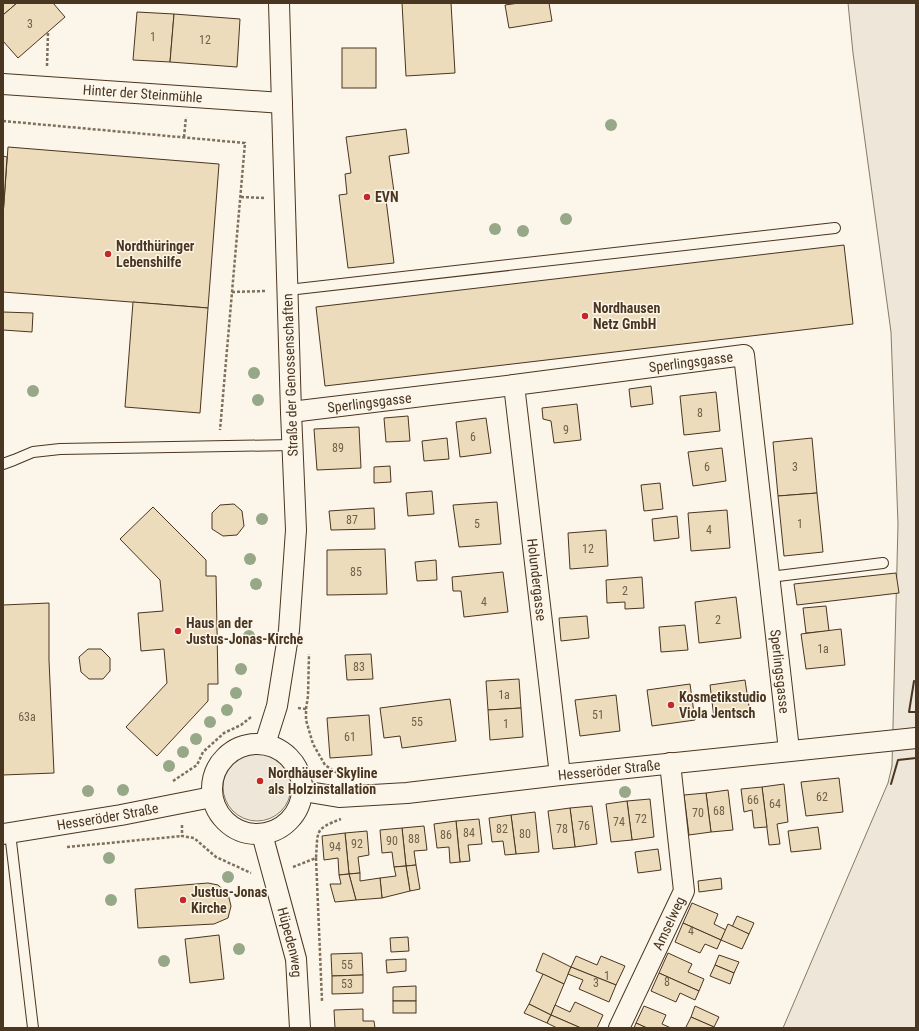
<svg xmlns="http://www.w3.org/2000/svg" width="919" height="1031" font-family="'Roboto Condensed',sans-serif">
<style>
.green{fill:#ede6d9;stroke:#887966}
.building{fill:#ecdcbc;stroke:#4a3520}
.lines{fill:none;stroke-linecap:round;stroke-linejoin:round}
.lane-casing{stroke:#4a3520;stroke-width:12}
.street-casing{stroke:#4a3520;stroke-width:22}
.path{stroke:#7f6f5c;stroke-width:2.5;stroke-dasharray:3 2;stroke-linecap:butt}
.lane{stroke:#fbf6e9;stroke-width:10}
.street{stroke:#fbf6e9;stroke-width:20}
.wall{stroke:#4a3520;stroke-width:2}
.tree{fill:#96a887}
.poi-dot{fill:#c62828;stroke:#fbf6e9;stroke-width:1.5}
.labels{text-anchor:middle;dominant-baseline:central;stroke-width:3;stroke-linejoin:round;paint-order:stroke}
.number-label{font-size:12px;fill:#725f47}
.street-label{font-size:14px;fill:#4a3520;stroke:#fbf6e9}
.poi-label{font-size:14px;font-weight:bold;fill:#4a3520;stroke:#fbf6e9;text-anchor:start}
</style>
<rect width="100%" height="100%" fill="#fbf6e9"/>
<!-- green -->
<g class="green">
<polygon points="848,3 915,3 916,6 916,1028 783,1028 888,783 892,766 898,524 891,332 853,53"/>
<circle cx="257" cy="787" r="34"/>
</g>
<!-- building -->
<g class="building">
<polygon points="3,3 17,3 3,15"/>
<polygon points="17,3 53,3 65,17 18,58 3,41 3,15"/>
<polygon points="402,3 451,3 455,73 406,76"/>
<polygon points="519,3 549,3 552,21 509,28 505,5"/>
<polygon points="137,12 174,14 170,62 133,60"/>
<polygon points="174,14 240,19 237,67 170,62"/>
<rect x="342" y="48" width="34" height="40"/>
<polygon points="406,129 409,153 389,156 395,199 386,200 394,263 348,268 339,195 347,194 345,174 351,173 346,137"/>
<polygon points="8,147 219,164 208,308 3,292 3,216"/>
<polygon points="3,156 7,157 3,216"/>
<polygon points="844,245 853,324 325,386 316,307"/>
<polygon points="133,302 208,308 200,413 125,407"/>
<polygon points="3,312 33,313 32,332 3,330"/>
<polygon points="651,386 653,404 631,407 629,389"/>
<polygon points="716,392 720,431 684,435 680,396"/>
<polygon points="577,404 581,440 554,443 551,421 543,419 542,408"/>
<polygon points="408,416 410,441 386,442 384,418"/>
<polygon points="486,418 491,453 460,457 456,422"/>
<polygon points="359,427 361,468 317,470 314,429"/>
<polygon points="447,438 449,459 424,461 422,441"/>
<polygon points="812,438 817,493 778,496 773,442"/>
<polygon points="722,448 726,481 693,486 688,452"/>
<polygon points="390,466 391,482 374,483 374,467"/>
<polygon points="660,483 663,509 644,511 641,485"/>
<polygon points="432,491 434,514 408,516 406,493"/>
<polygon points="817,493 823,552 784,556 778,496"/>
<polygon points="497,502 501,544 459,547 453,505"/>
<polygon points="234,504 242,511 244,526 237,535 223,536 212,529 212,513 220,505"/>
<polygon points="153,507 206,560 206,576 216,576 218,684 208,684 208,701 157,756 126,727 167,683 164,649 141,651 138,613 163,611 160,580 120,539"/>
<polygon points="374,508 375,529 331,530 329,511"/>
<polygon points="727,510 730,548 691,551 688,513"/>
<polygon points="677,516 679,538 654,541 652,519"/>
<polygon points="606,530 608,566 570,569 568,533"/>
<polygon points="385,549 387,594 327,595 327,550"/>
<polygon points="436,560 437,580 417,581 415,562"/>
<polygon points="503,572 508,612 464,617 461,591 453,591 452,577"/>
<polygon points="896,573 899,593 797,605 794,584"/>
<polygon points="642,577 644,608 625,609 625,602 607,603 606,580"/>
<polygon points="736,597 741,638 699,643 695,602"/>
<polygon points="49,603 49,660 54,773 3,775 3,605"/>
<polygon points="826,606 829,631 806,633 803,608"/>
<polygon points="587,616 589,638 561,641 559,618"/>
<polygon points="685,625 688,650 661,652 659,627"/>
<polygon points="841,629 845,665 806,669 801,634"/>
<polygon points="88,649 101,649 110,658 110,671 103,679 89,679 81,672 79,657"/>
<polygon points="371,654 373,679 347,680 345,655"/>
<polygon points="519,679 521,708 488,710 486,681"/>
<polygon points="745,680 750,713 714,718 710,685"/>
<polygon points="690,684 695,720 652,726 647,690"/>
<polygon points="616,695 620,731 580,736 575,700"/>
<polygon points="450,699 456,741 402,748 400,736 384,738 380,708"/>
<polygon points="521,708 523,737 490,740 488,710"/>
<polygon points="369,715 372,755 330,758 327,718"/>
<polygon points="839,778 843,812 806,816 801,782"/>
<polygon points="784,784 788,822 777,824 780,844 769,845 762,787"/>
<polygon points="762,787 767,827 754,828 752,810 744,812 741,789"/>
<polygon points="728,790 733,830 711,832 706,793"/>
<polygon points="706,793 711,832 689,835 684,795"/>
<polygon points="650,799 654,837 632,840 627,801"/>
<polygon points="627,801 632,840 611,842 606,804"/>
<polygon points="592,806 597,844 575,847 570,808"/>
<polygon points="570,808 575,847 553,849 548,811"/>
<polygon points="535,812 539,852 516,854 511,815"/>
<polygon points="511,815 516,854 505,855 503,841 492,842 489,818"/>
<polygon points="479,819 482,844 468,845 470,861 460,862 456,821"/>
<polygon points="456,821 460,862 450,863 449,847 437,848 434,824"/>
<polygon points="424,826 427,850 414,851 416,865 406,866 402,828"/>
<polygon points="818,827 821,849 791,852 788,831"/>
<polygon points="402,828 406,866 394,867 392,852 382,853 380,830"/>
<polygon points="367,831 369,855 358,857 360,873 349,874 345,833"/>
<polygon points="345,833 349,874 339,875 338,858 324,860 322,836"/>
<polygon points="658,849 661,870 638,873 635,852"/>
<polygon points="416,865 420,889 410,891 406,866"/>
<polygon points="406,866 410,891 382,898 380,878 396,876 394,867"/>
<polygon points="360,873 360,881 380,878 382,898 356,900 349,874"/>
<polygon points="349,874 356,900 335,902 330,884 341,884 339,875"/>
<polygon points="721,878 722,889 699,892 698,881"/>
<polygon points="208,883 218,885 228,894 231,906 228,918 214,924 138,928 135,889"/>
<polygon points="692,903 718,914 714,924 726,930 721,940 683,923"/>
<polygon points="737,916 754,923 749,934 732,927"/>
<polygon points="683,923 721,940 717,949 705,944 700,953 675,942"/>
<polygon points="728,924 749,934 742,949 721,940"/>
<polygon points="219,935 224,979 190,983 185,939"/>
<polygon points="408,937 409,951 391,952 390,938"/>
<polygon points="362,953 363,975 332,976 331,954"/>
<polygon points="543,953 571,967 564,984 536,971"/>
<polygon points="668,953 692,964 688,972 704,979 699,991 659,973"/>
<polygon points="719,955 739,962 734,973 715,965"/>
<polygon points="576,956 597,965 601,956 625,966 616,985 571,967"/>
<polygon points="406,959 406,971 387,973 386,960"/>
<polygon points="715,965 734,973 730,984 710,976"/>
<polygon points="571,967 616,985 609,1002 579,989 583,980 568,974"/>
<polygon points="659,973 699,991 695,1000 680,993 676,1002 651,991"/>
<polygon points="543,974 564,984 551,1015 529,1004"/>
<polygon points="363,975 363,993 332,994 332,976"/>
<polygon points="416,986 416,1001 393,1001 393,987"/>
<rect x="393" y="1001" width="23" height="12"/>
<polygon points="575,1002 603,1015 597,1028 581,1028 551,1015 555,1005 570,1012"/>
<polygon points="529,1004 551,1015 547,1023 524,1013"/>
<polygon points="644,1006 666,1015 662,1024 671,1028 647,1028 636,1023"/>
<polygon points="695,1006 719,1017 714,1027 691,1017"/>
<polygon points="363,1009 363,1021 374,1021 375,1028 335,1028 334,1010"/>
<polygon points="551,1015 581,1028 557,1028 547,1023"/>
<polygon points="691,1017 714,1027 714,1028 688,1028 686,1027"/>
<polygon points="636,1023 647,1028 634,1028"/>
</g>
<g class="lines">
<defs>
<g id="lane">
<polyline points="288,290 835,228"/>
<polyline points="3,464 14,460 33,452 60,449 292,445"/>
<polyline points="770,577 883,563"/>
<polyline points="10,833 33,1028"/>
</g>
<g id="street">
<path id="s1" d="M3,84l279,19"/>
<path id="s2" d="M514,385l46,390"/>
<path id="s3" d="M291,412l223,-27 230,-30 45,395"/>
<circle cx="257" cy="789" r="45"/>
<polyline points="265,744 277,706 289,630 296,530 291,412 279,3"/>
<path id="s4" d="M303,791l36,6 68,-4 153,-18 356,-37"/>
<path id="s5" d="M3,834l118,-19 91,-18"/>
<path id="s6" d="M262,834l34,125 4,69"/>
<path id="s7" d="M619,1028l65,-137 -14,-128"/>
</g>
</defs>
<!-- lane casing -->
<use href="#lane" class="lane-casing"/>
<!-- street casing -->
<use href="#street" class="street-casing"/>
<!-- path -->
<g class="path">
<polyline points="47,66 48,32"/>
<polyline points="3,121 245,143 220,430"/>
<polyline points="184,137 186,117"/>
<polyline points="241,197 264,198"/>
<polyline points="232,292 266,291"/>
<polyline points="298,708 306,709 306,720 313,744 325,765 337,773 337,775"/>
<polyline points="306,709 308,696 309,654"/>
<polyline points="173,781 197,765 203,752 224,733 241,725 251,717"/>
<polyline points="182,825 182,836 194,838 216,857 251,873"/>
<polyline points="67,847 182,836"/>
<polyline points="316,858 322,1001"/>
<path d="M293,867l23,-9c2,-27 -2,-29 25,-39"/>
</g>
<!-- lane -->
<use href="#lane" class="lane"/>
<!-- street -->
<use href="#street" class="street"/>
<!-- wall -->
<g class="wall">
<polyline points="914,681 909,712 916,712"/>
<polyline points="891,784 898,760 916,758"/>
</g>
</g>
<!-- trees -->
<g class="tree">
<circle cx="611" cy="125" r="6"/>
<circle cx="566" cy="219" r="6"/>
<circle cx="495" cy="229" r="6"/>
<circle cx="523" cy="231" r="6"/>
<circle cx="254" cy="373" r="6"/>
<circle cx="33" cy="391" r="6"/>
<circle cx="258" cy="400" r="6"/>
<circle cx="262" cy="519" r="6"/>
<circle cx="250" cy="559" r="6"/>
<circle cx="256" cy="584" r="6"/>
<circle cx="249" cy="636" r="6"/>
<circle cx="241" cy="669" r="6"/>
<circle cx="236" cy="693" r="6"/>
<circle cx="227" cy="710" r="6"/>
<circle cx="210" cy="722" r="6"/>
<circle cx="196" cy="739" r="6"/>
<circle cx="183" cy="752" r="6"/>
<circle cx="169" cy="766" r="6"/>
<circle cx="123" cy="790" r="6"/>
<circle cx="88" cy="791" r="6"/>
<circle cx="625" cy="792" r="6"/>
<circle cx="109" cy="858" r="6"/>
<circle cx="228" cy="877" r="6"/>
<circle cx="111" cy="900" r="6"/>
<circle cx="239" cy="949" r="6"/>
<circle cx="164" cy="961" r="6"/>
</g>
<!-- markers -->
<g class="poi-dot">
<circle cx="367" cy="197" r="4"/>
<circle cx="108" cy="254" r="4"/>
<circle cx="585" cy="316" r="4"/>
<circle cx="178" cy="631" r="4"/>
<circle cx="671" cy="705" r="4"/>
<circle cx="260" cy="781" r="4"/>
<circle cx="183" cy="900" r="4"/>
</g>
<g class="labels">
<!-- number labels -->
<g class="number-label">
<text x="30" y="24">3</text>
<text x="153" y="37">1</text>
<text x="205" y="40">12</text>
<text x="700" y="413">8</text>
<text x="566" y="430">9</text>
<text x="473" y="437">6</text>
<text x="338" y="448">89</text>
<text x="707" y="467">6</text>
<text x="795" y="467">3</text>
<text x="352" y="520">87</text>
<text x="477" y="524">5</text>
<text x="800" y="524">1</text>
<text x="709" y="530">4</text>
<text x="588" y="549">12</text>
<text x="356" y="572">85</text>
<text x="625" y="591">2</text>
<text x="484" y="602">4</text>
<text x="718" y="620">2</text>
<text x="823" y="649">1a</text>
<text x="359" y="667">83</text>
<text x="504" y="695">1a</text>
<text x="598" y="715">51</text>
<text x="27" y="717">63a</text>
<text x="417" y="722">55</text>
<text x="506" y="724">1</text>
<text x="350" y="737">61</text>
<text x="822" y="797">62</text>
<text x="753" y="800">66</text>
<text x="775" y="804">64</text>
<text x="719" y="811">68</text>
<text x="698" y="813">70</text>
<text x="641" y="819">72</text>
<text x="619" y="822">74</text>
<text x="584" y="826">76</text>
<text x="502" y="829">82</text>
<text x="562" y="829">78</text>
<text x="469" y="833">84</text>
<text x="525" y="834">80</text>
<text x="446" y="835">86</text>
<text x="414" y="839">88</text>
<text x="392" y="841">90</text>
<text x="357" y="844">92</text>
<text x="335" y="847">94</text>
<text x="691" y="931">4</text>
<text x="347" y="965">55</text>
<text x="607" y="976">1</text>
<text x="667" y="982">8</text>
<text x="596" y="983">3</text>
<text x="347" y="984">53</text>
</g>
<!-- street labels -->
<g class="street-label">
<text stroke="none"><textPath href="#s1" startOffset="140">Hinter der Steinmühle</textPath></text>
<text stroke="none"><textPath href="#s3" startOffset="403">Sperlingsgasse</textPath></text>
<text transform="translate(290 375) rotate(-92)">Straße der Genossenschaften</text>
<text stroke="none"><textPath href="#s3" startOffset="79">Sperlingsgasse</textPath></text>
<text stroke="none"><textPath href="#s2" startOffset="196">Holundergasse</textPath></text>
<text stroke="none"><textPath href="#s3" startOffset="775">Sperlingsgasse</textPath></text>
<text stroke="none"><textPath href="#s4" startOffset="308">Hesseröder Straße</textPath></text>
<text stroke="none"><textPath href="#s5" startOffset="106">Hesseröder Straße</textPath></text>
<text stroke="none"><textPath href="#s7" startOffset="116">Amselweg</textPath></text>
<text stroke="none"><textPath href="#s6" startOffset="112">Hüpedenweg</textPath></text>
</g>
<!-- poi labels -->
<g class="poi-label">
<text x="375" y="197">EVN</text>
<text x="116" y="246">Nordthüringer<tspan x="116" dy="16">Lebenshilfe</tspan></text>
<text x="593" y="308">Nordhausen<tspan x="593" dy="16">Netz GmbH</tspan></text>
<text x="186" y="623">Haus an der<tspan x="186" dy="16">Justus-Jonas-Kirche</tspan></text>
<text x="679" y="697">Kosmetikstudio<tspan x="679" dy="16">Viola Jentsch</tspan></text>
<text x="268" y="773">Nordhäuser Skyline<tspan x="268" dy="16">als Holzinstallation</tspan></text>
<text x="191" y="892">Justus-Jonas<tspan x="191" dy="16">Kirche</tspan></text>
</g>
</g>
<!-- border -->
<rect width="919" height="1031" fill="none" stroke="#4a3520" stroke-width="8"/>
</svg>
